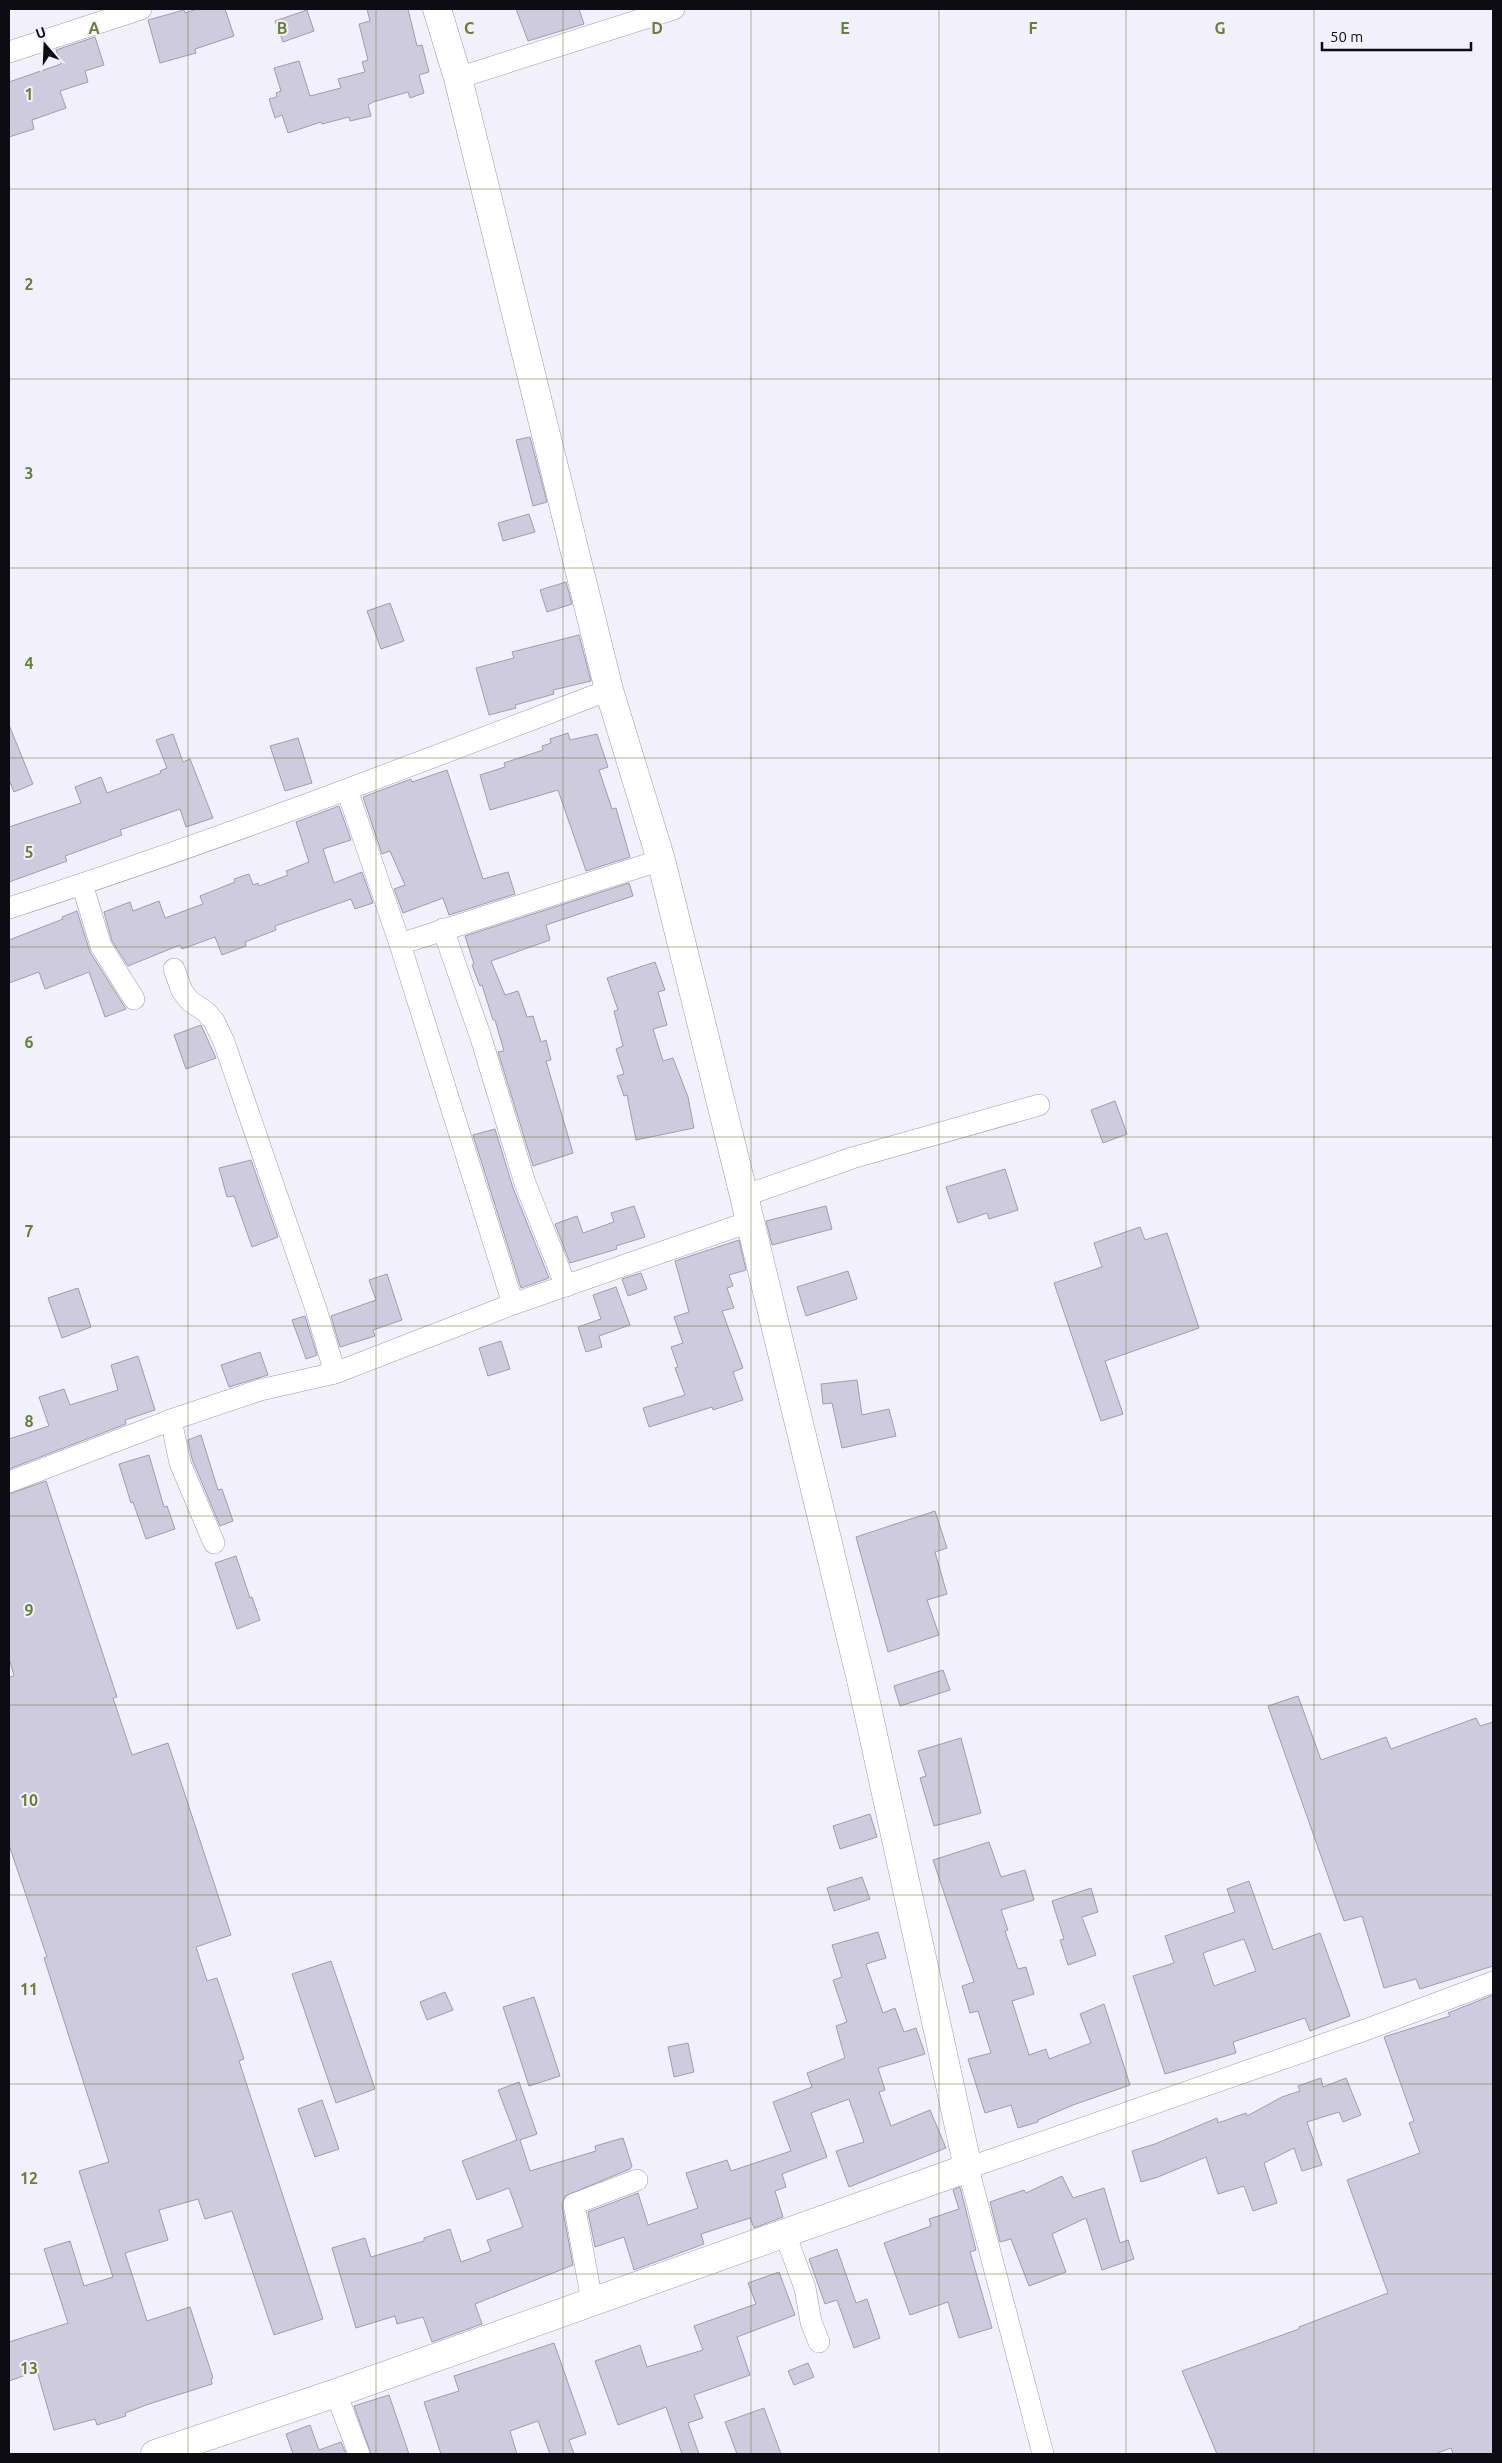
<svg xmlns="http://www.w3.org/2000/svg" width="1502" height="2463" font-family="Ubuntu,sans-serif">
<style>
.building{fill:#cecbdf;stroke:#9f9caf;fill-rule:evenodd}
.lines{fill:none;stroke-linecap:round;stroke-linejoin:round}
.street-casing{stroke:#9d9aad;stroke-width:22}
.secondary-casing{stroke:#9d9aad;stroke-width:29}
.street{stroke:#fff;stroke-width:21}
.secondary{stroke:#fff;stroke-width:28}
.grid{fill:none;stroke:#678033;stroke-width:1;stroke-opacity:0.55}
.grid-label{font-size:16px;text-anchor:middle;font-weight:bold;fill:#678033;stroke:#f2f0fd;stroke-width:4;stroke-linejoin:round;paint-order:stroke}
</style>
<rect width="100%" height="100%" fill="#f2f0fd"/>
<!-- building -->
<g class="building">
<polygon points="197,9 225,9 234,36 195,49 196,53 160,63 148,20 184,10 185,13"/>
<polygon points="367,9 408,9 417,46 422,45 429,72 419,75 424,93 410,98 408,92 373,102 368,105 371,116 350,121 349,117 322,124 321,122 288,133 282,115 275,118 269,99 277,97 276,93 281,91 274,68 299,61 310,96 341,88 338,79 365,72 362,62 368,60 359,24 370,21"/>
<polygon points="516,9 579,9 584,24 528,41"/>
<polygon points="307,10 314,31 283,42 275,21"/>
<polygon points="95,37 104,65 85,71 88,82 60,91 66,108 32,120 34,129 9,137 9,82 61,64 56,50"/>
<polygon points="530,437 547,502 533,506 516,440"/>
<polygon points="529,514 535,532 503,541 498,523"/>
<polygon points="566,582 572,604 547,612 540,590"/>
<polygon points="390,603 404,641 381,649 367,611"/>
<polygon points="579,635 591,681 553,690 554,694 515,705 516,708 489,715 476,668 514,658 512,652"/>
<polygon points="9,725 33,784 14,792 9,780"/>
<polygon points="568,733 570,740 597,734 608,767 599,770 612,809 616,808 630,857 586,871 558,790 490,810 480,775 505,767 504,763 543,750 542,746 551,743 550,739"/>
<polygon points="173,734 183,762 190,759 213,818 186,827 180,809 120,830 122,835 65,856 67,861 9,882 9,827 81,803 75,787 101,777 107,793 161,773 160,771 167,768 156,740"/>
<polygon points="298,738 312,783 285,791 270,746"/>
<polygon points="447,770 483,879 508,872 515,894 449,915 443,898 403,913 394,889 405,885 390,851 382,854 363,797 411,779 412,782"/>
<polygon points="339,806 351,840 323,849 334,883 362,872 373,903 355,909 351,899 275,926 276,930 245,942 246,946 222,955 215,937 182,949 180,945 128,966 112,941 104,912 130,902 133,911 159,901 165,918 203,904 200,896 235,882 234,879 249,874 253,885 258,883 259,886 288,875 286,871 309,862 296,822"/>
<polygon points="629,883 633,896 546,925 550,940 491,961 505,995 518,991 527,1017 533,1016 541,1042 546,1040 551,1060 546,1061 573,1153 533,1166 498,1052 504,1051 495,1020 493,1020 482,985 480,986 472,965 474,964 465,936"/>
<polygon points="77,911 90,952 126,1009 105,1017 89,972 45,989 39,972 9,983 9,940 63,919 62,917"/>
<polygon points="655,962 665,990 658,992 667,1025 653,1029 663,1061 673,1058 688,1097 694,1128 636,1140 627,1095 624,1096 617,1076 624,1074 616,1049 623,1046 614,1011 618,1010 607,978"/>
<polygon points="201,1025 216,1058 186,1069 174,1035"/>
<polygon points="1115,1101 1127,1134 1103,1143 1091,1110"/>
<polygon points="495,1129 513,1188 549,1278 521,1288 473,1135"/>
<polygon points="251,1160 278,1237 252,1247 234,1196 227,1197 219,1168"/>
<polygon points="1005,1169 1018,1210 989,1219 987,1213 958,1223 946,1187"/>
<polygon points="634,1206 645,1237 616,1246 617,1249 570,1263 555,1224 577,1216 583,1233 614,1222 611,1213"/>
<polygon points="826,1206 832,1229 772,1245 766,1221"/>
<polygon points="1140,1227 1145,1240 1167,1233 1199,1328 1105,1361 1123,1414 1101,1421 1054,1283 1102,1267 1094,1243"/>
<polygon points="739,1240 746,1270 729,1275 733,1286 727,1288 734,1308 722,1311 743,1368 733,1372 743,1400 713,1410 712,1407 649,1427 643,1408 685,1395 675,1368 678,1367 671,1347 683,1343 674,1317 689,1312 675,1261"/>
<polygon points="848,1271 857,1299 806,1316 797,1287"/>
<polygon points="641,1273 647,1289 628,1296 622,1279"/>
<polygon points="387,1274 402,1320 373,1330 375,1336 340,1347 331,1316 376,1300 369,1280"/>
<polygon points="616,1287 630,1325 599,1336 602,1347 586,1352 578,1327 601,1319 593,1295"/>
<polygon points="78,1288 91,1327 62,1338 48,1298"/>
<polygon points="305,1316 317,1355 306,1359 292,1320"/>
<polygon points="501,1341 510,1369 488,1376 479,1348"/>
<polygon points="260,1352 268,1375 229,1387 221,1365"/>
<polygon points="138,1356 155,1410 125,1420 126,1424 9,1469 9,1439 49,1426 39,1397 64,1389 70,1405 118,1390 111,1365"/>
<polygon points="857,1380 862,1415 889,1409 896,1436 842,1448 832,1403 823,1404 821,1384"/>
<polygon points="201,1435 218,1490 222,1489 233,1521 220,1526 192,1459 188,1440"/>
<polygon points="149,1455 164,1507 167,1506 175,1529 146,1539 133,1502 131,1503 119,1464"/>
<polygon points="46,1481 117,1697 113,1698 132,1755 168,1743 231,1935 196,1947 207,1981 217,1978 244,2059 239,2061 323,2319 274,2335 232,2211 205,2219 198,2199 159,2210 168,2240 125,2253 147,2321 190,2307 213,2378 211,2379 212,2384 149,2404 125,2413 126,2416 97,2425 95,2419 54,2430 37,2371 9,2381 9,2342 68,2323 44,2249 70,2241 84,2286 113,2277 79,2171 109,2162 44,1958 47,1957 9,1845 9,1677 14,1676 9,1658 9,1494"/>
<polygon points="935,1511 947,1548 935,1552 947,1594 927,1600 939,1635 888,1652 856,1537"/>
<polygon points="236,1556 250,1598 252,1597 260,1620 237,1629 215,1563"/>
<polygon points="943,1670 950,1690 900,1706 894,1686"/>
<polygon points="1298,1696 1321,1760 1386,1737 1391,1749 1476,1718 1480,1726 1493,1722 1493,1966 1420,1989 1416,1979 1384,1988 1362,1916 1344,1921 1268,1706"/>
<polygon points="961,1738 981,1813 934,1826 920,1778 926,1776 918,1751"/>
<polygon points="870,1814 877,1837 840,1849 833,1826"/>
<polygon points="989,1842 1001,1877 1025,1870 1034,1900 1001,1910 1008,1930 1005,1931 1018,1969 1026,1967 1034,1994 1012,2001 1029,2055 1046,2049 1049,2059 1091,2043 1080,2014 1104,2004 1130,2085 1073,2105 1038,2120 1038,2122 1018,2128 1011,2105 985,2113 968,2059 991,2053 978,2011 970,2013 962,1986 974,1982 933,1860"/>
<polygon points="862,1877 870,1899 834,1911 827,1888"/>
<path d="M1249,1881l24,69 47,-17 30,83 -40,15 -5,-13 -72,24 3,11 -71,21 -32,-98 41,-13 -9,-27 70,-24 -8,-23zM1244,1939l12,32 -42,15 -11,-33z"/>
<polygon points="1091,1888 1098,1912 1082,1917 1096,1955 1068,1965 1060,1940 1064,1939 1052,1901"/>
<polygon points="878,1932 886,1958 866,1964 883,2013 895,2008 904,2032 916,2028 925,2054 878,2068 885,2090 879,2092 891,2126 930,2110 946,2148 849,2187 836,2151 864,2142 849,2099 811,2113 827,2157 782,2174 786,2187 775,2191 783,2217 754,2228 750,2218 701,2234 704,2244 634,2270 624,2237 595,2247 588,2212 638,2193 648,2225 698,2208 686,2173 727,2160 731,2171 791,2151 773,2102 812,2087 807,2073 845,2058 836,2026 847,2022 833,1980 842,1977 832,1945"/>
<polygon points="331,1961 375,2089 336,2103 292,1974"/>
<polygon points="445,1992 453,2010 427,2020 420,2002"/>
<polygon points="1493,1995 1493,2454 1453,2454 1451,2448 1435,2454 1217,2454 1182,2371 1299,2329 1299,2327 1388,2293 1347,2180 1420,2153 1409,2123 1414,2121 1384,2037 1450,2016 1448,2013"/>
<polygon points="534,1997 560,2076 529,2086 503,2007"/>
<polygon points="688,2043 694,2072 674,2077 668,2047"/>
<polygon points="1321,2078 1323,2087 1346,2078 1361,2115 1343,2122 1339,2112 1307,2122 1322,2165 1302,2171 1294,2148 1264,2163 1277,2203 1253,2211 1244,2186 1218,2194 1206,2157 1158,2177 1141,2182 1132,2151 1155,2144 1217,2118 1218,2123 1246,2113 1247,2116 1282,2097 1300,2091 1298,2086"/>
<polygon points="519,2082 537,2134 520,2140 530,2171 596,2151 595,2146 623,2138 632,2166 630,2169 565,2196 562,2206 573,2265 475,2304 482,2324 432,2342 423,2317 397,2324 395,2316 356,2328 332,2248 365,2238 371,2257 424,2241 424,2238 450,2229 461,2262 491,2251 487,2240 523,2227 509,2188 477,2200 462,2161 517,2140 498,2090"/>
<polygon points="322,2100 339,2149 315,2157 298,2109"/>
<polygon points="1062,2176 1073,2198 1104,2188 1120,2243 1128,2240 1134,2259 1102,2270 1086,2218 1052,2234 1066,2272 1029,2286 1011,2239 1000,2242 990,2202 1024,2190 1026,2193"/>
<polygon points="960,2187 976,2250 970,2252 992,2328 959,2338 948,2302 910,2315 884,2243 931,2226 929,2219 959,2209 953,2190"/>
<polygon points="837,2249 856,2303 867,2299 880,2338 854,2348 837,2300 825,2304 809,2259"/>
<polygon points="779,2272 795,2315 737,2337 750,2375 694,2395 703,2418 688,2423 699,2454 682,2454 666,2407 618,2425 595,2361 640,2345 647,2367 703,2350 694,2326 756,2304 748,2283"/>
<polygon points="554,2343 586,2434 569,2440 574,2454 550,2454 538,2421 510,2431 517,2454 441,2454 424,2402 459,2391 454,2376"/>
<polygon points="808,2363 814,2377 794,2385 788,2371"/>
<polygon points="389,2395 409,2454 371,2454 354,2406"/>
<polygon points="764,2408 781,2454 737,2454 725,2422"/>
<polygon points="310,2425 319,2450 341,2442 346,2454 293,2454 286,2434"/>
</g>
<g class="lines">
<defs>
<g id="street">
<polyline points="9,52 141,9"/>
<polyline points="458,78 674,9"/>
<polyline points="347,790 400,944 513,1304"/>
<polyline points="82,884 101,946 134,999"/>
<path d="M9,908c202,-65 401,-142 600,-218"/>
<polyline points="443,929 481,1038 525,1183 566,1286"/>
<polyline points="400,944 661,860"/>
<polyline points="174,969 182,991 190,1001 206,1012 214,1021 224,1042 316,1309 335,1373"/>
<polyline points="744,1196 852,1158 1039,1105"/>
<polyline points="171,1420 180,1463 214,1543"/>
<polyline points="9,1482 171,1420 260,1390 335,1373 513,1304 749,1222"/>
<polyline points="785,2234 805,2288 811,2322 819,2342"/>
<polyline points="592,2301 574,2204 637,2180"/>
<polyline points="336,2393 359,2454"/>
<polyline points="1043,2454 968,2168 1365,2030 1493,1982"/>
</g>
<polyline id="secondary" points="155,2454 336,2393 968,2168 862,1684 744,1196 661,860 609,690 458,78 437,9"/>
</defs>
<!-- street casing -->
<use href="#street" class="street-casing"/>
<!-- secondary casing -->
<use href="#secondary" class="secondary-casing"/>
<!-- street -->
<use href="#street" class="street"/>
<!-- secondary -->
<use href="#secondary" class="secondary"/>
</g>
<!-- grid -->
<path class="grid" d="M188,9v2445M376,9v2445M563,9v2445M751,9v2445M939,9v2445M1126,9v2445M1314,9v2445M9,189h1484M9,379h1484M9,568h1484M9,758h1484M9,947h1484M9,1137h1484M9,1326h1484M9,1516h1484M9,1705h1484M9,1895h1484M9,2084h1484M9,2274h1484"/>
<g class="grid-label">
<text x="94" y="34">A</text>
<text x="282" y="34">B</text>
<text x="469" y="34">C</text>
<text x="657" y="34">D</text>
<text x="845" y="34">E</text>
<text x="1033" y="34">F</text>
<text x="1220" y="34">G</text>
<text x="29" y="100">1</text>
<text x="29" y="290">2</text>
<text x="29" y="479">3</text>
<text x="29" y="669">4</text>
<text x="29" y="858">5</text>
<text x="29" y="1048">6</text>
<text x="29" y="1237">7</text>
<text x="29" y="1427">8</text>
<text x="29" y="1616">9</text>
<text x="29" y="1806">10</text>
<text x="29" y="1995">11</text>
<text x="29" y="2184">12</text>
<text x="29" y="2374">13</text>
</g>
<!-- border -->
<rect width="1502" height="2463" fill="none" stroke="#0d0c13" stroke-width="20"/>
<!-- north arrow -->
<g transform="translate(45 45) rotate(341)" stroke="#f2f0fd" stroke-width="4" paint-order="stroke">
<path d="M0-4L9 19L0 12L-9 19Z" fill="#0d0c13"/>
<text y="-8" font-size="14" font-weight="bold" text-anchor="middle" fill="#0d0c13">U</text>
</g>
<!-- scale -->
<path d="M1322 42v8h149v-8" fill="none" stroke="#0d0c13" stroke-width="2.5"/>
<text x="1330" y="42" font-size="15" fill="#0d0c13" stroke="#f2f0fd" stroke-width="4" paint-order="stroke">50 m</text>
</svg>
